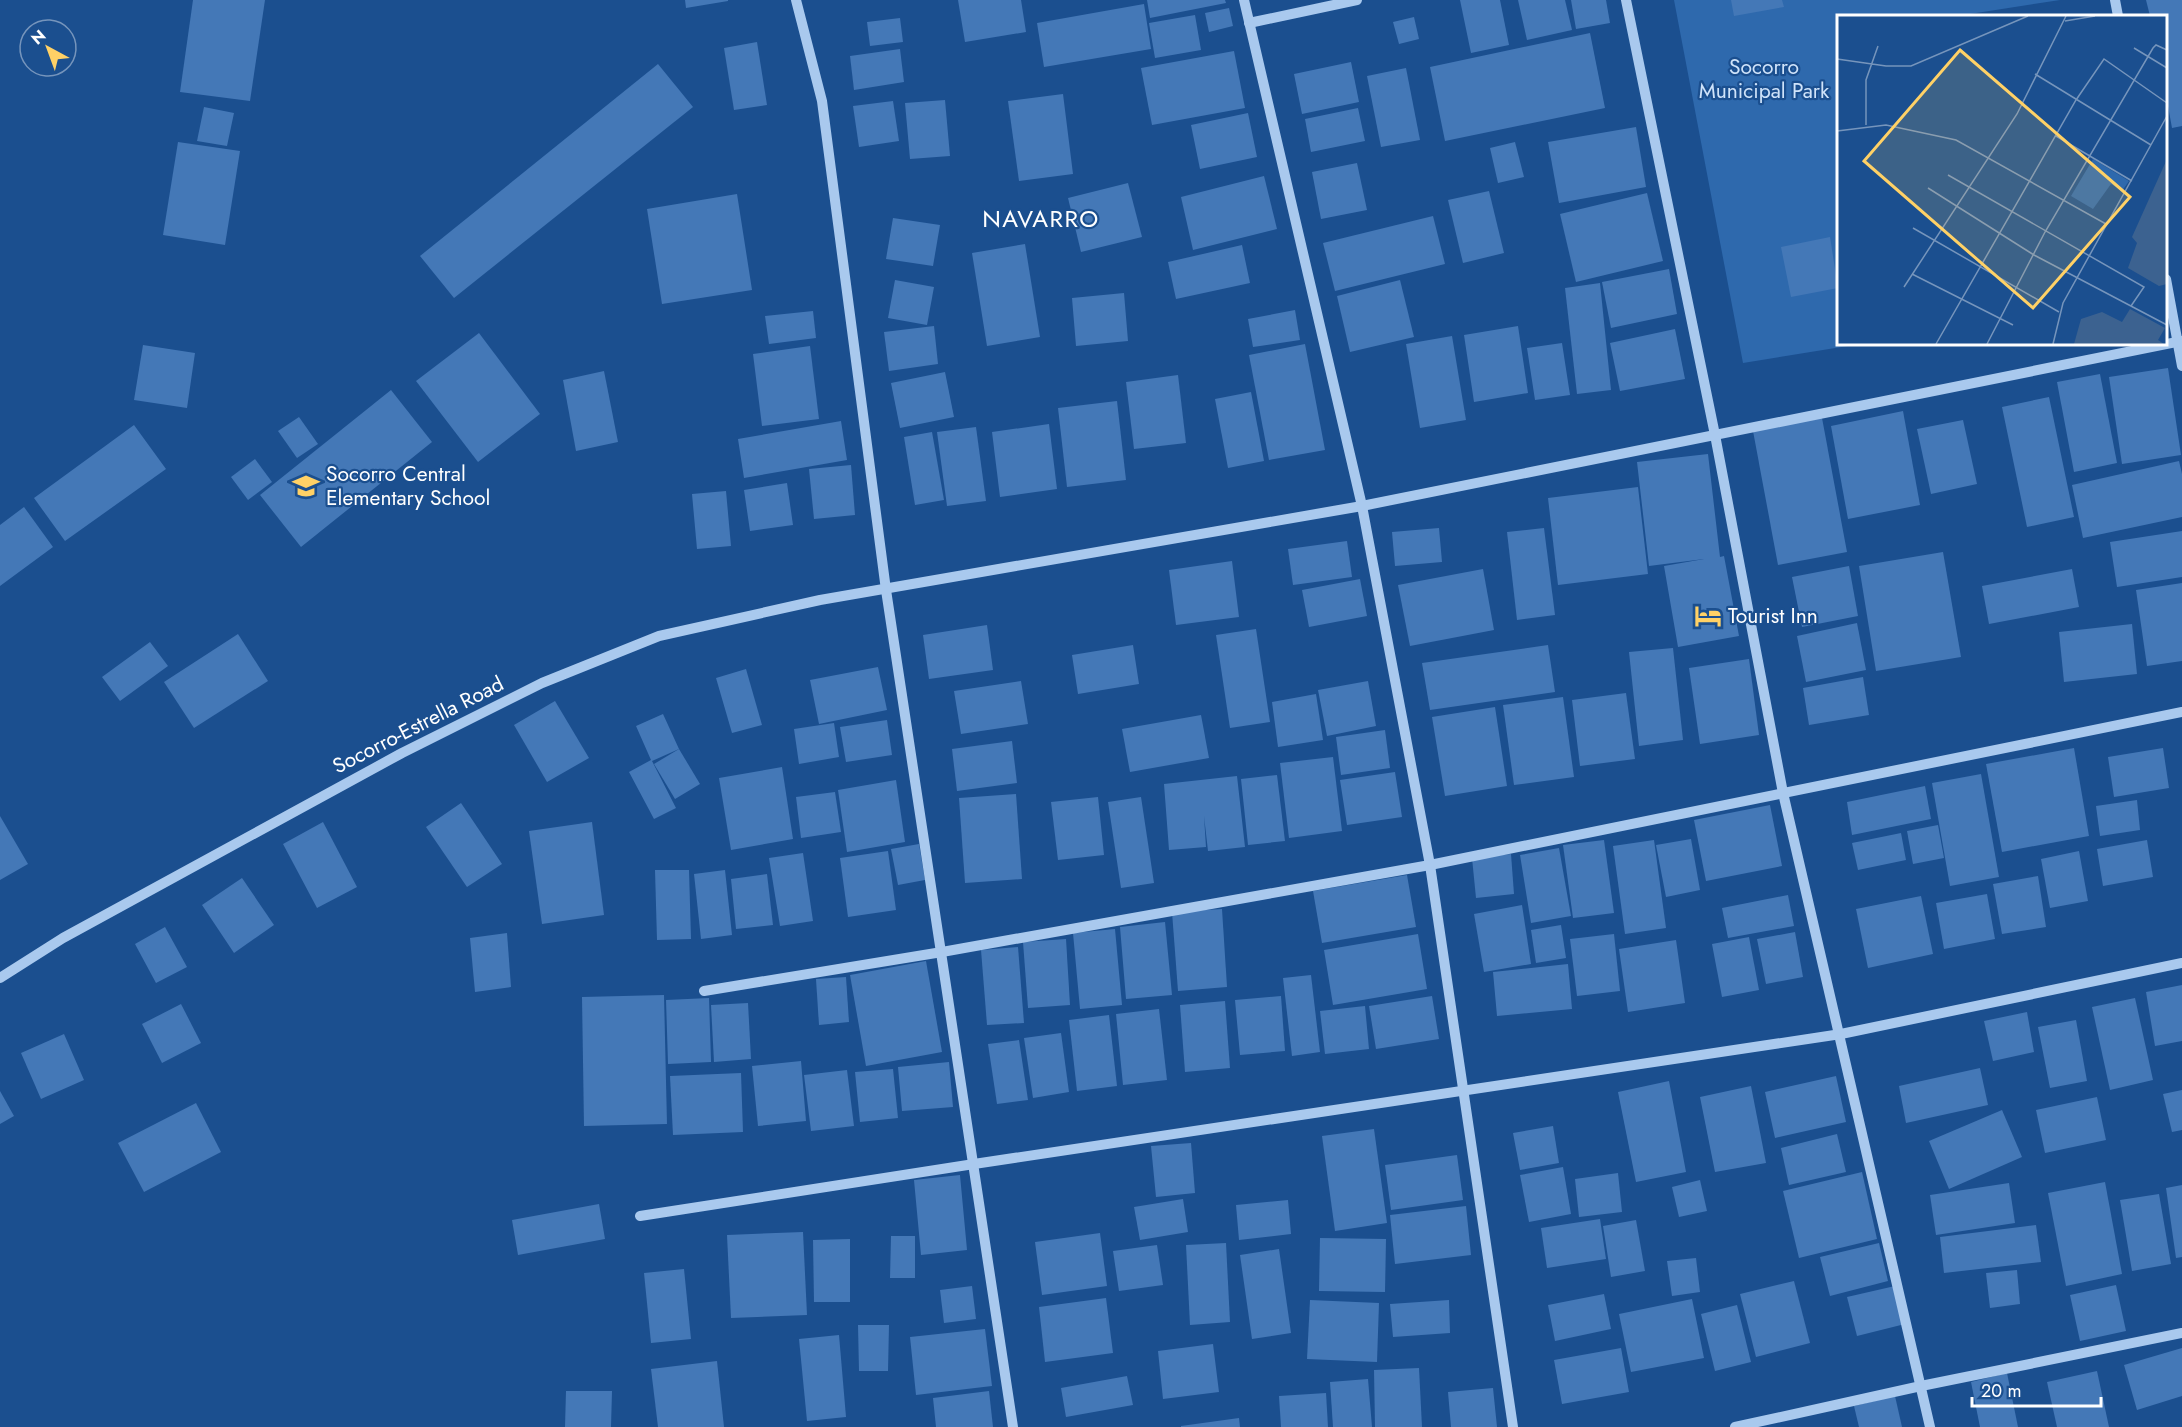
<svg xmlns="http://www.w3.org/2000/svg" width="2182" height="1427" font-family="Jost,sans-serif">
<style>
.green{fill:#2e69ad}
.building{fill:#4478b7}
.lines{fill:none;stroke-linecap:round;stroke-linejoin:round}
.minor{stroke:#a9c9ee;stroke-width:10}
.labels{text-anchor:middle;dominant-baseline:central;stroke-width:4.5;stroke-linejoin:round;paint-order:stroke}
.park-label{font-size:21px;fill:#cfe3fa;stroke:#1b4f8f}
.poi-label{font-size:21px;fill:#fff;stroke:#1b4f8f;text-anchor:start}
.street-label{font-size:21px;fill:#fff;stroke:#1b4f8f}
.quarter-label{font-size:24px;letter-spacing:1.5px;fill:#fff;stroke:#1b4f8f}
.inset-road{fill:none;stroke:#7695bc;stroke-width:1.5}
.view{fill:#ffd166;fill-opacity:0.15;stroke:#ffd166;stroke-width:3}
.inset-edge{fill:none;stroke:#fff;stroke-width:3}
</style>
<rect width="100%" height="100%" fill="#1b4f8f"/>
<!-- green -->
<polygon class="green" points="1674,0 2060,0 1957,16 1838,16 1838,344 1860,344 1743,363"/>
<!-- building -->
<g class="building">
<polygon points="193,0 265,0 250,101 180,92"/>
<polygon points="685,0 728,0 728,1 686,8"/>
<polygon points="958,0 1021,0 1026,32 965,42"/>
<polygon points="1147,0 1225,0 1226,3 1150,18"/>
<polygon points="1460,0 1500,0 1509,45 1471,53"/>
<polygon points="1518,0 1565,0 1572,30 1527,40"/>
<polygon points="1571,0 1606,0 1610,23 1576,29"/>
<polygon points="1731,0 1782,0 1784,7 1734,16"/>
<polygon points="2146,0 2182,0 2182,126 2172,128 2166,95 2166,16 2150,16"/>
<polygon points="1144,4 1151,49 1044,67 1037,23"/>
<polygon points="1229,8 1233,26 1209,32 1205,13"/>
<polygon points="1195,15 1201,50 1155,58 1149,23"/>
<polygon points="1414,17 1419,39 1399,44 1393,22"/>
<polygon points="900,18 903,42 870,46 867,22"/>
<polygon points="1590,33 1605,108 1445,141 1430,67"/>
<polygon points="757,42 767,105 734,110 724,48"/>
<polygon points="900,49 904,82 854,90 850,56"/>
<polygon points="1234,51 1245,108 1152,125 1141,68"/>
<polygon points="1351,62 1359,102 1302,114 1294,74"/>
<polygon points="658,64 693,107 454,298 420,256"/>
<polygon points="1406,68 1420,140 1381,147 1367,76"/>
<polygon points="1063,94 1073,174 1019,181 1008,101"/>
<polygon points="945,100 950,156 910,159 905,103"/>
<polygon points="893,101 899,141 859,147 853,106"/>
<polygon points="204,107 234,113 227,146 197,141"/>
<polygon points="1358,108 1365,141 1311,152 1305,119"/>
<polygon points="1248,113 1257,157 1200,169 1191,125"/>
<polygon points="1636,127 1646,187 1559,203 1548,142"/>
<polygon points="178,142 240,151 225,245 163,235"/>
<polygon points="1515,142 1524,177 1498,183 1490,148"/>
<polygon points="1357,163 1367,210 1321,219 1312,172"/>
<polygon points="1264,176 1277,229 1193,250 1181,197"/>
<polygon points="1128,183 1142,237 1081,252 1068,198"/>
<polygon points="1489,191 1504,253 1463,263 1448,200"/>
<polygon points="1647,193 1663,261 1576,282 1560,214"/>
<polygon points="737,194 752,290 662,304 647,209"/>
<polygon points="1433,216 1445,264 1335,291 1323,243"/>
<polygon points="893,218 940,225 933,266 886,259"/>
<polygon points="1830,237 1838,288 1791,297 1781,247"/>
<polygon points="1025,244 1040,337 987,346 972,253"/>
<polygon points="1242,245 1250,283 1176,299 1168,262"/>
<polygon points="1669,269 1677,314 1611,328 1602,282"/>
<polygon points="895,280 934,287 927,325 888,318"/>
<polygon points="1400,280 1414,337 1350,352 1337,296"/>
<polygon points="1600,283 1611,390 1577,394 1565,288"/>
<polygon points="1124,293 1128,341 1076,346 1072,298"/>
<polygon points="1295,310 1300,340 1253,347 1248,319"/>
<polygon points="813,311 816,338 769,344 765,316"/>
<polygon points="934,326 938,364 889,371 884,332"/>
<polygon points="1518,326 1528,393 1474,402 1464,335"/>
<polygon points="1675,329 1685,379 1620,391 1610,343"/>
<polygon points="479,333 540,414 478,462 416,381"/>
<polygon points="1452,336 1466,420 1420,428 1406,344"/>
<polygon points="1562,343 1570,395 1535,400 1527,348"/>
<polygon points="1305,344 1325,450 1269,460 1249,355"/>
<polygon points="143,345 195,353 187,408 134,400"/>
<polygon points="810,346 819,419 762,426 753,354"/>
<polygon points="2168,368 2181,455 2122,464 2109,377"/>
<polygon points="604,371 618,442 576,451 563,380"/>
<polygon points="945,372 954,417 900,428 891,383"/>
<polygon points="2100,374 2117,463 2074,472 2057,382"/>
<polygon points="1178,375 1186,443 1134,449 1126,382"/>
<polygon points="391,390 432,442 301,547 260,495"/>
<polygon points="1251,392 1264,461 1228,468 1215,399"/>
<polygon points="2049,397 2074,517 2027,527 2002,407"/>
<polygon points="1117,401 1126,480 1067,487 1058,408"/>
<polygon points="1903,411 1920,505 1848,519 1831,426"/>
<polygon points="299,417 318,444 297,458 278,431"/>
<polygon points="1822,418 1847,552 1778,565 1753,431"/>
<polygon points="1963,420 1977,484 1931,494 1917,429"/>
<polygon points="841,421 847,460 744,478 738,439"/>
<polygon points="1049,424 1057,489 1000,497 992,432"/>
<polygon points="134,425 166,469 65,541 34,498"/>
<polygon points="976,427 986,501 947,506 937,432"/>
<polygon points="932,432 944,500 915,505 904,437"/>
<polygon points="1708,454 1720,557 1724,556 1739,636 1678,647 1664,566 1704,559 1649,566 1637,462"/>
<polygon points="255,459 272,482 248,500 231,477"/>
<polygon points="2179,461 2182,474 2182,517 2083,538 2072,485"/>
<polygon points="851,465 855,515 814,519 809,469"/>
<polygon points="787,483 793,525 750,531 744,490"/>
<polygon points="1638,487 1648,574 1558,585 1548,498"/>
<polygon points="726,491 731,546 697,549 692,494"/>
<polygon points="24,507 53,547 0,586 0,525"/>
<polygon points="1439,528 1442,562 1395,566 1392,532"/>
<polygon points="1544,528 1555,615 1517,620 1507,532"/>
<polygon points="2182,531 2182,577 2117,587 2110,542"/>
<polygon points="1347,541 1352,577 1293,585 1288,549"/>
<polygon points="1943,552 1961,657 1876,671 1859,566"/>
<polygon points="1232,561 1239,617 1176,625 1169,570"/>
<polygon points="1849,566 1858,616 1802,627 1792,577"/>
<polygon points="1483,569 1494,630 1410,646 1398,585"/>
<polygon points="2072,569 2079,607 1989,624 1982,586"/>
<polygon points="1360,579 1367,616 1309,627 1302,590"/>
<polygon points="2182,583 2182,661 2147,666 2136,590"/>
<polygon points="1857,623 1866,670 1806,682 1797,636"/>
<polygon points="2132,624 2137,674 2064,682 2059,632"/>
<polygon points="987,625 993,670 929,679 923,635"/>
<polygon points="1256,629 1270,722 1230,728 1216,635"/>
<polygon points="238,634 268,681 194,728 164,682"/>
<polygon points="150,642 168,666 120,701 102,677"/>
<polygon points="1133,645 1139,684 1078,694 1072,655"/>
<polygon points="1548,645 1555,692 1430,710 1422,663"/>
<polygon points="1673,648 1683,740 1639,746 1629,652"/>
<polygon points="1749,659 1759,735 1700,744 1689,668"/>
<polygon points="878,667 887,710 819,724 810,680"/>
<polygon points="746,669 762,725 732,733 716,678"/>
<polygon points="1863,677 1869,715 1809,725 1803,688"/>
<polygon points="1021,681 1028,724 961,734 954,691"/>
<polygon points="1368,681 1376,726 1327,736 1318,690"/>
<polygon points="1626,693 1635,759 1580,766 1572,700"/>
<polygon points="1316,694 1323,740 1278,747 1272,702"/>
<polygon points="1563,697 1574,777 1514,785 1503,705"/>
<polygon points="555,701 589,758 547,782 514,725"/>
<polygon points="1495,707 1507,786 1445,796 1432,717"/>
<polygon points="663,714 679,749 652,761 676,808 654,819 629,772 651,760 636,726"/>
<polygon points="1201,715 1209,758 1130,772 1122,729"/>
<polygon points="887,720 892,755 846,762 840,727"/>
<polygon points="834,723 839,757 799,764 794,729"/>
<polygon points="1385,730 1390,768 1341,775 1336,737"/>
<polygon points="1012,741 1017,783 957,791 952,749"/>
<polygon points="2074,748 2089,836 2002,852 1986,764"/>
<polygon points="2163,748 2169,788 2114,797 2108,757"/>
<polygon points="679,749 700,784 675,799 654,764"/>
<polygon points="1333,757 1342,831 1289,838 1280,763"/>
<polygon points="782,767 793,839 731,850 719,778"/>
<polygon points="1395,772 1402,817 1347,825 1340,780"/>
<polygon points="1981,774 1999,877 1950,886 1932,783"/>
<polygon points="1277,775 1285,841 1248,845 1241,779"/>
<polygon points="1237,776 1245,847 1208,851 1204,816 1206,847 1169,850 1164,784"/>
<polygon points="896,780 905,842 847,852 838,790"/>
<polygon points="1925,786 1931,819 1852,835 1847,802"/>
<polygon points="835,792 841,832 801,838 796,797"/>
<polygon points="1016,794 1022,879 965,883 959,798"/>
<polygon points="1098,797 1104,855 1058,860 1051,802"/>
<polygon points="1141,797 1154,883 1121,888 1108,802"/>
<polygon points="2137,800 2140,830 2100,836 2096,806"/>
<polygon points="461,803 502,864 467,887 426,827"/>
<polygon points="1770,805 1782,866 1706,881 1694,820"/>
<polygon points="0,816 28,864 0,880"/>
<polygon points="323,822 357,887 317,908 283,844"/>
<polygon points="592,822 604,915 542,924 529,831"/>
<polygon points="1938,825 1944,858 1913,864 1907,831"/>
<polygon points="1901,833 1906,860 1858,870 1852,843"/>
<polygon points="1691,839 1700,890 1666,897 1656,845"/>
<polygon points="1604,840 1614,913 1573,918 1563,845"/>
<polygon points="1654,840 1666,928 1625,934 1613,846"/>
<polygon points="2147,840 2153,877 2103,886 2097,849"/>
<polygon points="919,844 925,880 898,885 891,849"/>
<polygon points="1559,848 1571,916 1531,923 1520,855"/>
<polygon points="888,851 896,910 848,917 840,858"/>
<polygon points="2079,851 2088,901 2050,908 2041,859"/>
<polygon points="803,853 813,921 780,926 769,858"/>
<polygon points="1511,854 1514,894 1476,898 1472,858"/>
<polygon points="655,870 689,870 691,939 657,940"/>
<polygon points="725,870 732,935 701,939 694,874"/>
<polygon points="767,874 773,925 736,929 731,879"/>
<polygon points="1407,875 1416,927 1322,943 1313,891"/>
<polygon points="2038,876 2046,927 2002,934 1993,884"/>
<polygon points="242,878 274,925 234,953 202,905"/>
<polygon points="1987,894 1995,939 1944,949 1936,903"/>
<polygon points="1788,895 1794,926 1728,938 1722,908"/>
<polygon points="1921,896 1933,954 1868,968 1856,909"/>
<polygon points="1522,905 1531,964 1484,972 1474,914"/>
<polygon points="1222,909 1227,987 1178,991 1172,912"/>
<polygon points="1165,922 1172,995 1126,999 1120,927"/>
<polygon points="1561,925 1566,958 1536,963 1531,930"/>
<polygon points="165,927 187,967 156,983 135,944"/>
<polygon points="1115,929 1122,1005 1080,1009 1073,933"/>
<polygon points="1795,932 1803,977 1766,984 1757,939"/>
<polygon points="507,933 511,987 475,992 470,938"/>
<polygon points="1418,934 1427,989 1333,1005 1324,950"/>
<polygon points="1614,934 1620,991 1577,996 1570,939"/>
<polygon points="1749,937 1759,990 1722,997 1712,944"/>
<polygon points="1066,939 1070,1005 1028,1008 1023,942"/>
<polygon points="1676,940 1685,1003 1628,1012 1619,949"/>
<polygon points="1018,947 1024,1023 987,1025 981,950"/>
<polygon points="926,961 942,1052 866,1066 850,975"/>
<polygon points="1568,964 1572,1009 1497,1016 1493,972"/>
<polygon points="1311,975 1320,1052 1292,1056 1283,978"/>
<polygon points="846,977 849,1022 819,1025 816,979"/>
<polygon points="2182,985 2182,1041 2155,1046 2146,992"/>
<polygon points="664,995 667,1124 584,1126 582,997"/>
<polygon points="1281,996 1285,1051 1240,1055 1235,1000"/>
<polygon points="1432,996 1439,1039 1376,1049 1369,1006"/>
<polygon points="709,998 711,1062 668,1064 666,1000"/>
<polygon points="2135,998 2153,1080 2110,1090 2092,1007"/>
<polygon points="1225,1001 1230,1068 1185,1072 1180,1005"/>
<polygon points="748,1003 751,1059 714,1062 711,1005"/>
<polygon points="181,1004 201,1043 162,1063 142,1024"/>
<polygon points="1365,1006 1369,1049 1325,1054 1320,1011"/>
<polygon points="1159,1009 1167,1080 1123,1085 1116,1014"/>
<polygon points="2027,1012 2034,1052 1993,1061 1984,1021"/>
<polygon points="1109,1015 1117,1086 1077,1091 1069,1020"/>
<polygon points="2076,1020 2087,1081 2050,1088 2038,1027"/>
<polygon points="1061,1033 1069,1092 1033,1098 1024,1038"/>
<polygon points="64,1034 84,1080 41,1099 21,1053"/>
<polygon points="1019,1040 1028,1100 997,1104 988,1044"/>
<polygon points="801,1061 806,1121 758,1126 752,1066"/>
<polygon points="949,1062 953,1107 902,1111 898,1067"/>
<polygon points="1980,1068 1988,1105 1906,1123 1899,1086"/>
<polygon points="893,1069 898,1118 860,1122 855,1072"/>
<polygon points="847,1070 854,1126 811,1131 804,1075"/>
<polygon points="741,1073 743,1132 673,1135 670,1076"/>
<polygon points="1836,1076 1846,1122 1775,1138 1765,1092"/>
<polygon points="1669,1081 1686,1172 1636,1182 1618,1092"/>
<polygon points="1751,1086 1766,1163 1715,1172 1700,1097"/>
<polygon points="2182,1090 2182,1130 2172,1132 2163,1094"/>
<polygon points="0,1091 14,1116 0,1124"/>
<polygon points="2097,1097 2106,1140 2045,1153 2036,1110"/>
<polygon points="196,1103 221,1152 144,1192 118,1143"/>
<polygon points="2002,1110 2022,1157 1949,1189 1929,1141"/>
<polygon points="1553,1126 1559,1163 1520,1170 1513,1133"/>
<polygon points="1374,1129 1387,1223 1335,1231 1322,1136"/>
<polygon points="1837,1134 1846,1172 1789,1185 1781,1148"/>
<polygon points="1191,1143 1195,1193 1156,1197 1151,1146"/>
<polygon points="1457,1155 1463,1200 1391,1210 1385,1165"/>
<polygon points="1563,1167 1571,1214 1529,1222 1520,1175"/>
<polygon points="1862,1172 1877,1239 1799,1258 1783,1191"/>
<polygon points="1618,1173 1622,1212 1579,1217 1575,1179"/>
<polygon points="960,1175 967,1250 921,1255 914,1180"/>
<polygon points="1700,1180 1707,1211 1679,1217 1672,1187"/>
<polygon points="2105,1182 2122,1274 2066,1286 2048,1193"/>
<polygon points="2009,1183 2015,1223 1936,1235 1930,1195"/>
<polygon points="2182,1185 2182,1257 2176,1258 2166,1188"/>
<polygon points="2159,1194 2171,1264 2132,1271 2120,1200"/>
<polygon points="1183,1199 1188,1232 1140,1240 1134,1207"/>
<polygon points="1288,1200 1291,1234 1239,1240 1236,1205"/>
<polygon points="599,1204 605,1239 518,1255 512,1220"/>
<polygon points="1466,1206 1471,1255 1395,1264 1390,1215"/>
<polygon points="1600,1219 1606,1259 1547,1268 1541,1228"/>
<polygon points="1636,1220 1645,1271 1611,1277 1603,1226"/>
<polygon points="2036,1225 2041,1262 1944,1273 1940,1237"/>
<polygon points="803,1232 807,1315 731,1318 727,1235"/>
<polygon points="1100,1233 1107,1286 1042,1295 1035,1242"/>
<polygon points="891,1236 915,1236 915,1278 890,1278"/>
<polygon points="1320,1238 1386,1239 1385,1292 1319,1291"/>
<polygon points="850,1239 850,1302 814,1302 813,1240"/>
<polygon points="1226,1243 1230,1322 1190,1325 1186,1245"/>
<polygon points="1879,1243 1888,1281 1830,1296 1820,1257"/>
<polygon points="1157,1245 1163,1285 1119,1291 1113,1251"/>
<polygon points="1279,1249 1291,1333 1252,1339 1240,1255"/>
<polygon points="1696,1258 1700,1292 1672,1296 1667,1261"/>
<polygon points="684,1269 691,1339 651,1343 644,1273"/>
<polygon points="2017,1270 2020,1304 1990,1308 1986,1273"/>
<polygon points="1794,1281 1810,1343 1756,1357 1740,1294"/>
<polygon points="2116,1285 2126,1331 2080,1341 2070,1295"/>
<polygon points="972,1286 976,1319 944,1323 940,1290"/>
<polygon points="1895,1286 1905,1324 1857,1336 1847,1297"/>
<polygon points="1604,1294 1611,1329 1555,1341 1548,1305"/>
<polygon points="1106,1298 1113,1353 1045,1362 1039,1307"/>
<polygon points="1692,1299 1704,1358 1631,1372 1619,1314"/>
<polygon points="1310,1300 1379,1303 1377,1362 1307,1359"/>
<polygon points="1449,1300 1450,1333 1393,1337 1390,1304"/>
<polygon points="1737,1305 1751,1362 1715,1371 1701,1314"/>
<polygon points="858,1325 889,1325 888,1371 859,1371"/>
<polygon points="985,1329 992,1386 916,1395 910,1337"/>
<polygon points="839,1335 846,1417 807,1421 799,1339"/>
<polygon points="1213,1344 1219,1392 1163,1399 1158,1351"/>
<polygon points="1621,1348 1629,1392 1562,1404 1554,1360"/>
<polygon points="2182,1348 2182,1396 2137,1410 2124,1365"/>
<polygon points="717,1361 724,1427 658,1427 651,1369"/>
<polygon points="1419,1368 1422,1427 1375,1427 1374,1370"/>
<polygon points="2097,1371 2109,1427 2057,1427 2047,1382"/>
<polygon points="2007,1373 2018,1427 1980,1427 1971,1382"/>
<polygon points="1127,1376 1133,1405 1066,1417 1061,1388"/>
<polygon points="1368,1379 1372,1427 1333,1427 1330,1382"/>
<polygon points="1493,1388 1497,1427 1451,1427 1448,1392"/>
<polygon points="566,1391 612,1391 611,1427 565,1427"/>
<polygon points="989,1391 993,1427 936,1427 933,1398"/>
<polygon points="1326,1393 1328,1427 1281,1427 1279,1396"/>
<polygon points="1895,1396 1902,1427 1859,1427 1854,1406"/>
<polygon points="1239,1418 1240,1427 1181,1427 1181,1426"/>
</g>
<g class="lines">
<!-- minor -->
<g class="minor">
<polyline points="796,0 822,101 886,590 1013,1427"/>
<polyline points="1244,0 1362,506 1430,865 1513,1427"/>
<polyline points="1626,0 1715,435 1783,793 1930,1427"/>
<polyline points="2115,0 2118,16"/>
<polyline points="1249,23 1357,0"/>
<polyline points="2166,279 2182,366"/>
<polyline points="0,978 63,938 402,753 542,683 659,636 820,600 1362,506 2182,341"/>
<polyline points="704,991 942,952 1430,865 2182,712"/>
<polyline points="640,1216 974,1164 1841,1034 2182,963"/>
<polyline points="1735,1427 1921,1386 2182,1333"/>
</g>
</g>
<!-- icons -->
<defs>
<symbol id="school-bare" viewBox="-9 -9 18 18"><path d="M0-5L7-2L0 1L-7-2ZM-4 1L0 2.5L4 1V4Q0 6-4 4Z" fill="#ffd166" stroke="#1b4f8f" stroke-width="2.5" paint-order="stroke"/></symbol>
<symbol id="hotel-bare" viewBox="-9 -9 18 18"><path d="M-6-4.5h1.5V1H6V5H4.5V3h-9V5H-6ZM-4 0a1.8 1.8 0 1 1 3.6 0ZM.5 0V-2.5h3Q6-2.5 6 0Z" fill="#ffd166" stroke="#1b4f8f" stroke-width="2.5" paint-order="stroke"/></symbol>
</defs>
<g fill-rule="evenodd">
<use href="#school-bare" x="287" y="467" width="38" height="38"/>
<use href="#hotel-bare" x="1689" y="597" width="38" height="38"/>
</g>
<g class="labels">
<!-- park labels -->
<g class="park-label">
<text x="1764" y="67">Socorro<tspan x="1764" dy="24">Municipal Park</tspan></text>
</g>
<!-- poi labels -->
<g class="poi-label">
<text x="326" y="474">Socorro Central<tspan x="326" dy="24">Elementary School</tspan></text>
<text x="1728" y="616">Tourist Inn</text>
</g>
<!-- street labels -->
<g class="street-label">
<text transform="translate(418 725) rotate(-27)">Socorro-Estrella Road</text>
</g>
<!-- quarter labels -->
<g class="quarter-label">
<text x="1041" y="218">NAVARRO</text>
</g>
</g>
<!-- overview -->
<g transform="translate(1837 15)">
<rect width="330" height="330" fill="#1b4f8f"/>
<path d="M256,144l36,22 -7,10 -11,-7 -18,25 -22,-13z" fill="#2e69ad"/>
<path d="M330,144v125l-8,2 -31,-18 9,-25 -5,-6zM293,294l35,19 -7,12 6,4h-90l7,-25 21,-7 20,10z" fill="#3c6290"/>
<path class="inset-road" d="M228,6l30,-5M297,33l33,20M0,44l49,7h25l117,-50M198,59l116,71M29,110v-45l12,-34M0,116l49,-6 70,15 150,84M219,121l76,45M111,160l196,112 -13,19M91,173l106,67 133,70M76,213l146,84M75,259l101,51M67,272l113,-173 49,-98M99,329l140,-244 28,-41 63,44M150,329l58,-112 108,-184 3,-3 11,5M216,329l10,-41 104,-187"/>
<path class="view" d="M123,35l170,147 -97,111 -169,-147z"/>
<rect width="330" height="330" class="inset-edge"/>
</g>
<!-- north arrow -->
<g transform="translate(48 48) rotate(319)"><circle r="28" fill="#1b4f8f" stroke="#7695bc" stroke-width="1.5"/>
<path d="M0-4.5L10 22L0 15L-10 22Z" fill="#ffd166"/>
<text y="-9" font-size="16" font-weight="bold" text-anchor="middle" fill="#ffffff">N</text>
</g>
<!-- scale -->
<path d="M1972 1397v9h129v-9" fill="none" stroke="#ffffff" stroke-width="3"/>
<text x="1981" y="1397" font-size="18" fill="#ffffff" stroke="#1b4f8f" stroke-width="4.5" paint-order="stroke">20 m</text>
</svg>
